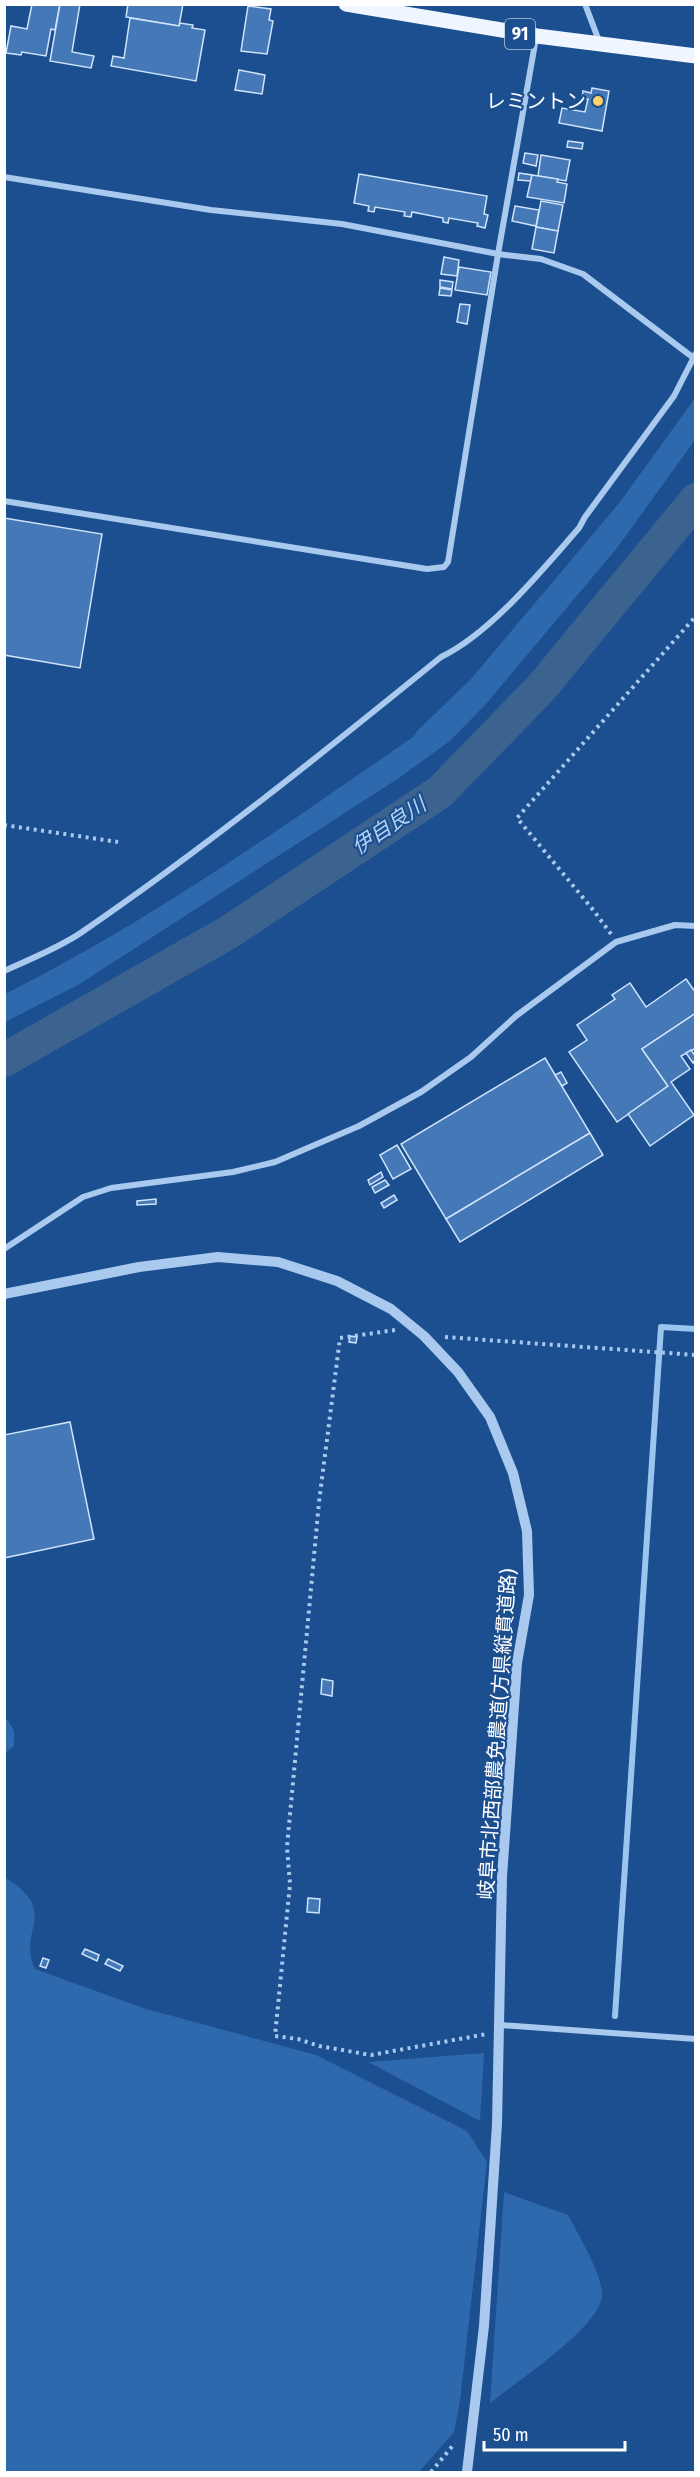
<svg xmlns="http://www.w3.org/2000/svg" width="700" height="2477" font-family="'Fira Sans Condensed','Noto Sans JP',sans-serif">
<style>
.green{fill:#2e69ad}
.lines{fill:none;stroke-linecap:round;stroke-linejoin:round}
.stream{stroke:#9cc4f0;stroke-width:6}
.river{stroke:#3c6290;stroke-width:34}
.building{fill:#4478b7;stroke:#cfe3fa;stroke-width:1.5}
.path{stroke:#a9c9ee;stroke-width:4;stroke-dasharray:3 4.5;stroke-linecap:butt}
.minor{stroke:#a9c9ee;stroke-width:6}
.tertiary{stroke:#a9c9ee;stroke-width:10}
.primary{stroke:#f0f6ff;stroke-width:15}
.poi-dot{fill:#ffd166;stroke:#1b4f8f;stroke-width:2}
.labels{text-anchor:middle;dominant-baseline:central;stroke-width:4.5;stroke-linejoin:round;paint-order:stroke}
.shield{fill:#1b4f8f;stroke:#bbcadd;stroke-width:1.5}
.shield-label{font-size:18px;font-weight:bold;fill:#fff}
.poi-label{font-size:20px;fill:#fff;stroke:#1b4f8f;text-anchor:end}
.street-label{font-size:20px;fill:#fff;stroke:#1b4f8f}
.water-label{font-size:21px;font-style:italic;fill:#b5d3f5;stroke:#1b4f8f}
</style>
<rect width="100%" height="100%" fill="#1b4f8f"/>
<!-- green -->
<g class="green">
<path d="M695,398v42l-78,108 -131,156 -36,37 -54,39 -318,205 -73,37v-28c144,-72 276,-166 408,-257l5,-7 53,-51 149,-177z"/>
<polygon points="7,1719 14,1731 14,1746 5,1753 5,1720"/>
<path d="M4,1877c58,34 12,54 31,92l108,39 173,47 151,76 20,31 -27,239 -6,31 -35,40h-414z"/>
<polygon points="484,2053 480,2121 368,2062"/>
<path d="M504,2192l64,23c10,19 35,60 34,81 -2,31 -87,87 -112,107z"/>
</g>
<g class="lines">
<!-- stream -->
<polyline class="stream" points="615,2016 661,1327 696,1329"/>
<!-- river -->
<polyline class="river" points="4,1060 229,932 440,792 541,688 696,500"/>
</g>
<!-- building -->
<g class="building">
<polygon points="32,4 60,4 55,30 51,29 46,56 22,52 21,55 6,53 11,26 27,29"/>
<polygon points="60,4 80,4 72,52 94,56 91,68 50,61"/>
<polygon points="128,4 183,4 179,26 126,17"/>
<polygon points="248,6 271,9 269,20 273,21 267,54 241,51"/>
<polygon points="130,18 179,26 180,23 193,25 192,28 205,30 196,81 111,66 113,56 124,58"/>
<polygon points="239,70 265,75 262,94 235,90"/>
<polygon points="592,88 609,91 602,131 559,123 562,108 585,112 588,99 582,99 583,91 591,93"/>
<polygon points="568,141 583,143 582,149 567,147"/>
<polygon points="525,153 538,155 536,166 523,163"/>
<polygon points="541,155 570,160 566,181 538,176"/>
<polygon points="519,173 532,175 531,181 518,180"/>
<polygon points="359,174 487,196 484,214 488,215 485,228 477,226 478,223 449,218 448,223 443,222 443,218 412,212 411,217 404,216 405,212 375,207 374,212 368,211 369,206 354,203"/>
<polygon points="532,175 558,179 557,182 567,184 564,203 527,197"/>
<polygon points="541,201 563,205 558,231 536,227"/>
<polygon points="515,206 539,210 536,226 512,221"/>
<polygon points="536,227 558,231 554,253 532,249"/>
<polygon points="444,257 459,260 457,276 441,274"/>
<polygon points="459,267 491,272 487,295 455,290"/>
<polygon points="440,280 453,282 452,289 440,287"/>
<polygon points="440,288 452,290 451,296 439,295"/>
<polygon points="460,304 470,305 467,324 457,322"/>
<polygon points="4,518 102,534 80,668 4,655"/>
<polygon points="686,979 696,993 696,1013 642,1049 668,1086 617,1122 569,1052 587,1040 577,1025 615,999 612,995 630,983 646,1007"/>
<polygon points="696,1013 696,1048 681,1056 690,1069 671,1082 694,1115 650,1146 628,1114 668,1086 642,1049"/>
<polygon points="691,1050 696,1057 693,1063 686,1053"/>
<polygon points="545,1058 590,1133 446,1219 401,1144"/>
<polygon points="561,1072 567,1083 562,1086 555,1075"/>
<polygon points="590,1133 603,1155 460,1242 446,1219"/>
<polygon points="397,1145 411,1169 393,1179 380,1155"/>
<polygon points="381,1172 383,1177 370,1185 368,1180"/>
<polygon points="385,1180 389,1185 375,1193 372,1187"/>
<polygon points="394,1195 397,1200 384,1208 381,1203"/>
<polygon points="156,1199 156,1204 137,1205 137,1201"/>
<polygon points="350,1336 357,1337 356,1343 349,1342"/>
<polygon points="70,1422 94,1539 4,1558 4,1435"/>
<polygon points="322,1679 333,1681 332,1696 321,1694"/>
<polygon points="308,1898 320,1899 319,1913 307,1912"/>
<polygon points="85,1949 99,1955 97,1961 82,1954"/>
<polygon points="43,1958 49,1960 46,1968 40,1966"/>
<polygon points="108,1959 123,1966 120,1971 105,1964"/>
</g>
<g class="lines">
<!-- path -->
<g class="path">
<polyline points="4,825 118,842"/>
<polyline points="611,934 594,911 517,818 696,616"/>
<polyline points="395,1330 340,1338 319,1502 287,1847 290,1884 275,2036 298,2039 319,2046 371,2055 487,2034"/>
<polyline points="445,1337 696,1355"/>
<polyline points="431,2472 455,2443"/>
</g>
<!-- minor -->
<g class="minor">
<polyline points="585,4 599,41"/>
<polyline points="4,177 211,210 342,224 498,254 541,259 583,274 695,359"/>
<polyline points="4,501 427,569 444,567 448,562 498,254 536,38"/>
<path d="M4,971c26,-12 55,-23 78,-39 124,-85 242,-180 359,-275 50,-24 101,-87 138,-129l6,-11 89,-121 22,-43"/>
<polyline points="4,1249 83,1197 111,1188 233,1172 275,1162 359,1126 421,1092 471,1057 516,1016 616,942 675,925 696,926"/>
<polyline points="500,2025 696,2039"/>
</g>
<!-- tertiary -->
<polyline class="tertiary" points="4,1294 139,1267 218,1257 278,1262 337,1281 391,1309 424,1336 458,1372 490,1417 513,1473 527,1531 529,1595 517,1663 502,1877 497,2124 484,2326 467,2472"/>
<!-- primary -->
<polyline class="primary" points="346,4 537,36 696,56"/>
</g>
<!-- markers -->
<circle class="poi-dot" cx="598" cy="101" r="6"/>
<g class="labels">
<!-- shield labels -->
<rect class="shield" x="505" y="19" width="30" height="30" rx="4.5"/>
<g class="shield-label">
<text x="520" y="34">91</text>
</g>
<!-- poi labels -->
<g class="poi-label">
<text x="586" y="101">レミントン</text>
</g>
<!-- street labels -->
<g class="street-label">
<text transform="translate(497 1734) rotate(-86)">岐阜市北西部農免農道(方県縦貫道路)</text>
</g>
<!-- water labels -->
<g class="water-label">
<text transform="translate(389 826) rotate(-34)">伊自良川</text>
</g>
</g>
<!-- border -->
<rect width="700" height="2477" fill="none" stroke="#ffffff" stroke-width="12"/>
<!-- scale -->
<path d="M484 2441v9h141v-9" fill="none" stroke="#ffffff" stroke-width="3"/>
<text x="493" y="2441" font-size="18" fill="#ffffff" stroke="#1b4f8f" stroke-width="4.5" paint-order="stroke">50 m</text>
</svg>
